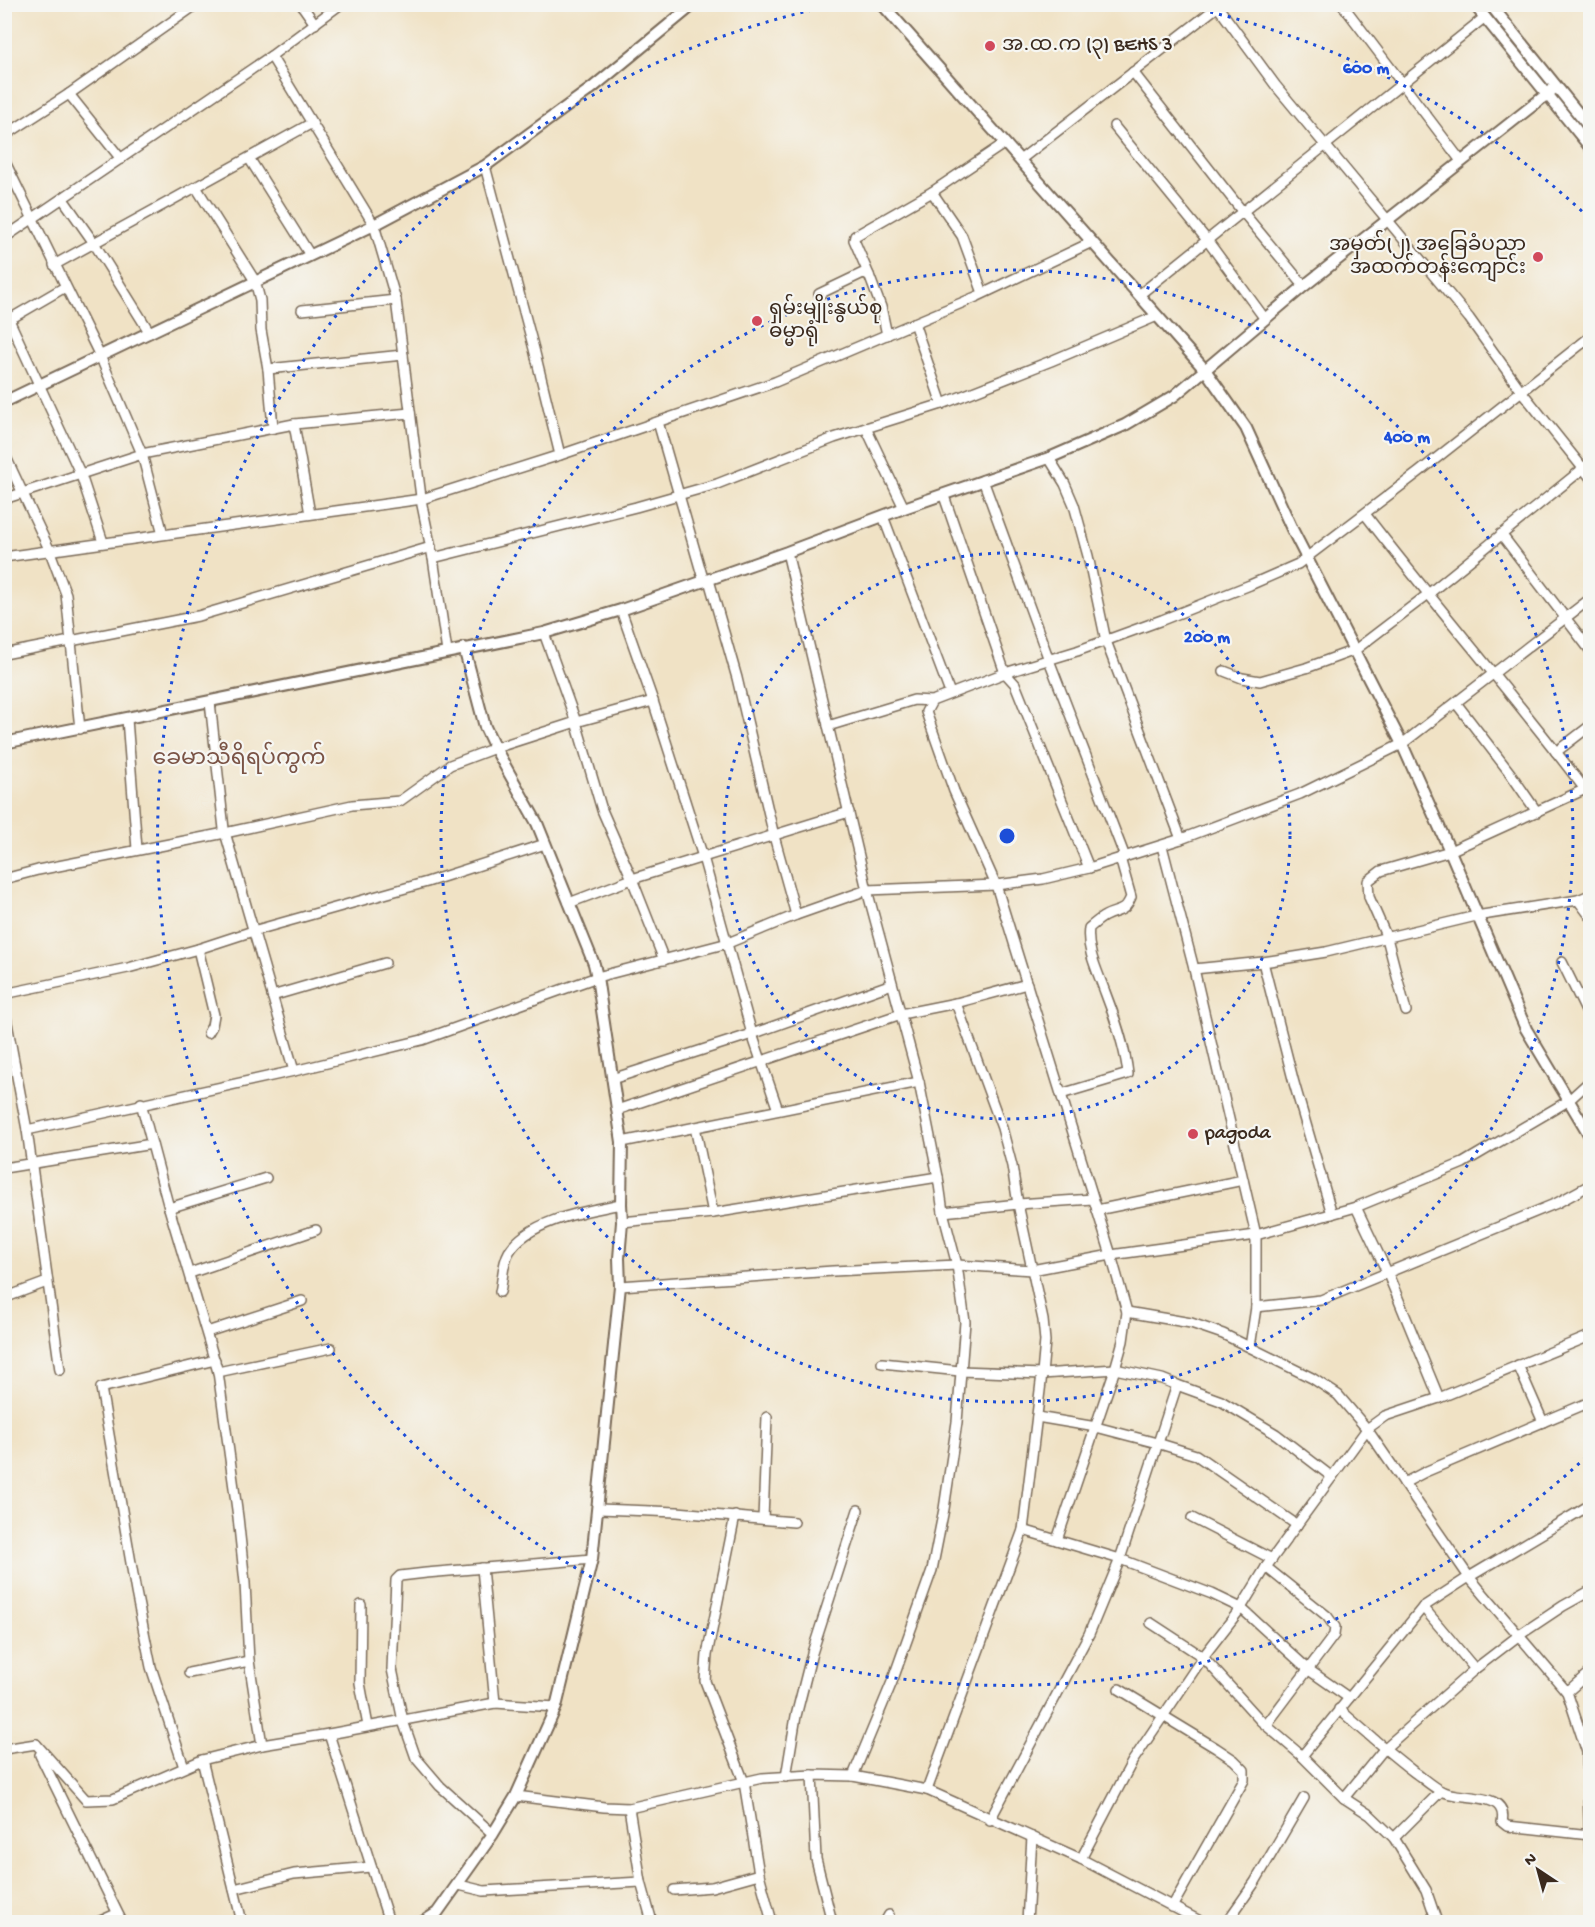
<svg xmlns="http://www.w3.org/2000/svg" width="1595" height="1927" font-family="'Gochi Hand','Noto Sans Myanmar',sans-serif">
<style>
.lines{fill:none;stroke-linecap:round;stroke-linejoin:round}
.minor-casing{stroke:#7a6a58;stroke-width:12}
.tertiary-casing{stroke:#7a6a58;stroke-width:14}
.minor{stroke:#fff;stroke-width:9}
.tertiary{stroke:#fff;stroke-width:10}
.ring{fill:none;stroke:#1d4ed8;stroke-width:3;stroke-dasharray:3 6}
.poi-dot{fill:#d1495b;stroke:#f6f6f2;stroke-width:2}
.labels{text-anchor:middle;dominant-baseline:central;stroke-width:4.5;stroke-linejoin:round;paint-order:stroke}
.poi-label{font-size:20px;fill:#3b2a1e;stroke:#f6f6f2;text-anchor:start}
.quarter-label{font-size:22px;fill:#7a5345;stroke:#f6f6f2}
.centre{fill:#1d4ed8;stroke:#f6f6f2;stroke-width:3}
.ring-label{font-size:18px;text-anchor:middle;font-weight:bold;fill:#1d4ed8;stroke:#f6f6f2;stroke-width:4.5;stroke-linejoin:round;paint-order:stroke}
</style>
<rect width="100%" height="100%" fill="#f6f6f2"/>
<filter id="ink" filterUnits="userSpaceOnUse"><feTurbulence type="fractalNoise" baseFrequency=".0167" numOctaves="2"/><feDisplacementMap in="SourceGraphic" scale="12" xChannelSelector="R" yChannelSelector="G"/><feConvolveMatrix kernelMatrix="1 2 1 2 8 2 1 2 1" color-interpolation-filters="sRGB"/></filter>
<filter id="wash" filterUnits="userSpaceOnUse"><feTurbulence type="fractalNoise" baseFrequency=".008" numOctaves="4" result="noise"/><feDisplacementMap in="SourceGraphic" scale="24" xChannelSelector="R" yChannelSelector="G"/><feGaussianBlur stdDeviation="1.35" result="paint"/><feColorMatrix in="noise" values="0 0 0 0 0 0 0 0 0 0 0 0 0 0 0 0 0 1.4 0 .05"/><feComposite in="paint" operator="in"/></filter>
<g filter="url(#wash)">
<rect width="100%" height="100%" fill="#f0e2c5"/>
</g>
<g filter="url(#ink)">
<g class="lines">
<defs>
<g id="minor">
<polyline points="301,4 315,24"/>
<polyline points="1342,4 1461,161"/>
<polyline points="1218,7 1276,86 1469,318 1522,392 1590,477"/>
<polyline points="271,56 374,225 396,300 422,505 433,558 447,652"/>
<polyline points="1133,72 1242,211 1304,286"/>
<polyline points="69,94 121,159"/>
<polyline points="1114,126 1207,240 1265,319"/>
<polyline points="4,136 69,94 197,4"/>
<polyline points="249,158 310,255"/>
<polyline points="4,160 100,356 142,454 163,534"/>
<polyline points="1020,160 1221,4"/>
<polyline points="485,166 534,349 560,455"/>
<polyline points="196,187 255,281 260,300 261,330 268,369 273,428"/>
<polyline points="932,192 1005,143"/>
<polyline points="63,199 94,243 150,333"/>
<polyline points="4,238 271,56 341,4"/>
<polyline points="54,265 312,123"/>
<polyline points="869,275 854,240 855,236 932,192 962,236 983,293"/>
<polyline points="819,294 863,273 869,275 881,307 887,335"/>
<polyline points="1139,295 1485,17"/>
<polyline points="4,309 81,475 103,542"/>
<polyline points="302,310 396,300"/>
<polyline points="5,322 65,287"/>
<polyline points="914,323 942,404"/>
<polyline points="268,369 403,355"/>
<polyline points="658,422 704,582"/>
<polyline points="294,424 310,514"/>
<polyline points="866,428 904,508"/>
<polyline points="4,453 49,549 66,594 80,729"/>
<polyline points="1049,458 1065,484 1074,505 1088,556 1106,641 1181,839"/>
<polyline points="983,480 1049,660 1125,857"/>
<polyline points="944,496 1005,673 1015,684 1089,868"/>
<polyline points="4,499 142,454 294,424 410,413"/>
<path d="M1365,514c73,95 153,186 225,282"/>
<polyline points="883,516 950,693"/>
<polyline points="1501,534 1590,650"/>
<polyline points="787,552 867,890 919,1082 938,1177 943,1212 957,1265 965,1322 957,1422 944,1509 932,1570 892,1682 853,1776"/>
<polyline points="4,557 422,499 560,455 775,382 978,296 1092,242"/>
<polyline points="433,558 636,507 717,484 834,438 942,404 1051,361 1157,316"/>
<polyline points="709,580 737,678 774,836 796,915"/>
<polyline points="621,610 653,701 703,857 752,1034 778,1110"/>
<polyline points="544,633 576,722 602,810 632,879 664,960"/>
<polyline points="4,654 198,616 431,547"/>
<polyline points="1224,671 1242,678 1260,681 1306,668 1355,650 1427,595 1590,463"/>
<polyline points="210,702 224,829 294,1071"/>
<polyline points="1456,703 1510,773 1537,812"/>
<polyline points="127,719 137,849"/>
<polyline points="828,726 914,700 932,701"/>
<polyline points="1556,752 1590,726"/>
<polyline points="1162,846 1194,969 1256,1235 1256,1307 1250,1347"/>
<polyline points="4,879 38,870 225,833 352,805 400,801 450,765 495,748 576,722 653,701"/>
<polyline points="1578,900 1590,916"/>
<polyline points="569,903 632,879 849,812"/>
<polyline points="198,949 214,1015 212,1026 208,1033"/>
<polyline points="1263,962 1294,1083 1332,1214"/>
<polyline points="1562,962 1590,1019"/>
<polyline points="1194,969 1263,962 1326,952 1476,916 1578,900 1590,895"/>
<polyline points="4,994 128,968 198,949 253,931 427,882 545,844"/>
<polyline points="272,996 385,963"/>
<polyline points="4,1007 27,1130 60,1370"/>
<polyline points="1406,1011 1387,938 1369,897 1368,881 1381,871 1450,851 1590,787"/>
<polyline points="612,1079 752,1034 892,984"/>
<path d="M1061,1094l67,-20c-3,-28 -13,-56 -23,-82 -7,-20 -19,-42 -16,-64 5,-4 10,-9 16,-12 13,-7 19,-2 26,-19l-11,-39"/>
<polyline points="141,1103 169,1208 218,1372 238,1517 245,1583 249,1661 262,1745"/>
<polyline points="617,1110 901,1014 956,1003 1027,984"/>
<polyline points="695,1127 713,1213"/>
<polyline points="27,1130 294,1071 422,1040 597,977 728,943 796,915 867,890 996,885 1043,879 1089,868 1181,839 1300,794 1402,744 1590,599"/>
<polyline points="622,1142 919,1082"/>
<polyline points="4,1168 152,1144"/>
<polyline points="1356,1207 1388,1274 1439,1398"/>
<polyline points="169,1208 266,1178"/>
<polyline points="1097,1210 1243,1180"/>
<polyline points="943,1212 1018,1204 1093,1199"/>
<polyline points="622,1222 713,1213 938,1177"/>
<polyline points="190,1273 316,1230"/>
<polyline points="620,1286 833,1271 957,1265 1032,1270 1111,1255 1256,1235 1356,1207 1463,1163 1568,1101 1590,1081"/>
<path d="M500,1292c3,-13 2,-28 9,-40 19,-32 78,-41 112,-48"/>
<polyline points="4,1298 47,1282"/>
<polyline points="1256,1307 1321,1300 1557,1203 1590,1185"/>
<polyline points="1127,1312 1191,1323 1223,1334 1312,1378 1338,1395 1367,1429 1469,1577 1567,1692 1587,1752 1590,1855"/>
<polyline points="207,1332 302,1301"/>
<polyline points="882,1363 960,1371 1042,1374 1115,1369 1162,1379 1177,1385 1120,1559 1089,1634 990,1820"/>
<polyline points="1518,1365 1543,1422"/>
<polyline points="218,1372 331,1348"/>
<polyline points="1177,1385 1221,1401 1276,1434 1332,1477"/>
<polyline points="1037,1417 1096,1427 1157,1443 1196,1455 1297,1525"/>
<polyline points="1404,1483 1425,1472 1590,1402"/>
<polyline points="599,1509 677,1512 794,1522"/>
<polyline points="735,1516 707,1655 705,1681 744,1782 759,1874 772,1922"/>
<polyline points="1192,1518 1272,1559"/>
<polyline points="763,1519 767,1417"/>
<polyline points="1023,1530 1120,1559 1212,1594 1241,1608 1309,1670 1349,1698"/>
<polyline points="1057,1540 1115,1369 1123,1341 1127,1312 1111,1255 996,885 954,791 926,712 932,701 1005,673 1077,651 1162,620 1250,585 1298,564 1419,472 1590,337"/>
<polyline points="1266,1567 1327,1616 1335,1627 1334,1635 1267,1724"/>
<polyline points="482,1568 495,1703"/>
<polyline points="361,1605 360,1683 368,1726"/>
<polyline points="1423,1607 1475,1669"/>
<polyline points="1151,1623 1203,1657 1261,1721 1302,1756 1344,1798 1384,1749 1475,1669 1518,1636 1563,1606 1590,1591"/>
<polyline points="189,1673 249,1661"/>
<polyline points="1119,1689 1216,1748 1234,1760 1244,1770 1244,1780 1172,1907"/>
<polyline points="1567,1692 1590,1672"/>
<path d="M1339,1709c25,22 49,43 75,63 9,6 17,14 27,19 19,10 68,-1 61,31l5,4 83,9"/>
<polyline points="329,1734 389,1922"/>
<polyline points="36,1744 86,1800 113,1799 202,1760 262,1745 329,1734 495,1703 556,1707"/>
<polyline points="4,1749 36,1744"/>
<polyline points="40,1755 122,1922"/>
<polyline points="1302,1756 1423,1607 1469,1577 1590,1505"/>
<polyline points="202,1760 242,1922"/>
<polyline points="184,1767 151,1667 136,1592 101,1388 215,1360"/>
<polyline points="812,1775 816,1859 832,1922"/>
<polyline points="786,1777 796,1716 812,1653 858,1510"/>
<polyline points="927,1790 1023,1530 1042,1374 1045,1341 1043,1320 1018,1204 1012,1166 1002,1128 956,1003"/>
<polyline points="516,1796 604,1807 629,1808 762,1778 812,1775 853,1776 927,1790 1081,1859 1202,1922"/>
<polyline points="1344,1798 1370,1815 1394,1838 1426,1890 1437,1922"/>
<polyline points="629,1808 641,1882 652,1922"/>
<polyline points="493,1834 440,1786 416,1758 403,1721 392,1669 396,1580 400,1576 426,1573 592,1559"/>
<polyline points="1394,1838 1441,1791"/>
<polyline points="1081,1859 1132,1762 1203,1657 1241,1608 1266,1567 1367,1429 1385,1416 1439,1398 1590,1336"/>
<polyline points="459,1885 484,1891 641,1882"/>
<polyline points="234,1889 294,1874 371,1867"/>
<polyline points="674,1890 712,1887 759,1874"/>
<polyline points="98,1922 116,1914"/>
<polyline points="885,1922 889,1915"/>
<polyline points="1027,1922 1032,1837"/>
<polyline points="1227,1922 1255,1882 1304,1798"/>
</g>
<g id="tertiary">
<polyline points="882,4 1206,371 1246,428 1292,529 1402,744 1450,851 1526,1029 1590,1136"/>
<polyline points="1474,4 1590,147"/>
<polyline points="1490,4 1590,128"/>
<polyline points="4,402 374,225 485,166 592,88 694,4"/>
<polyline points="4,743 544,633 621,610 787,552 904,508 1049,458 1125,425 1174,396 1304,286 1556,87"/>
<polyline points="423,1922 437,1913 493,1834 516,1796 556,1707 592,1559 620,1286 619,1258 622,1222 621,1204 622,1142 597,977 594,964 537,823 495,748 485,727 464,648"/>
</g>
</defs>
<!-- minor casing -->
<use href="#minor" class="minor-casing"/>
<!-- tertiary casing -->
<use href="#tertiary" class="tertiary-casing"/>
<!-- minor -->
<use href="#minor" class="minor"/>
<!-- tertiary -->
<use href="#tertiary" class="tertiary"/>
</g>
</g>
<!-- distance rings -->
<g class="ring">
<circle cx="1007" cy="836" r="283"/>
<circle cx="1007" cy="836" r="566"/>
<path d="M1586 1457A849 849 0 1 1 830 6M1184 6A849 849 0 0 1 1586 215"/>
</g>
<!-- markers -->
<g class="poi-dot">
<circle cx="990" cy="46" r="6"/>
<circle cx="1538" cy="257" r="6"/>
<circle cx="757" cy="321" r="6"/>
<circle cx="1193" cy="1134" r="6"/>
</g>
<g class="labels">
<!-- poi labels -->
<g class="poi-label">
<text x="1002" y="46">အ.ထ.က (၃) BEHS 3</text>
<text x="1526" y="246" text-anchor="end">အမှတ်(၂) အခြေခံပညာ<tspan x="1526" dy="23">အထက်တန်းကျောင်း</tspan></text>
<text x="769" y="310">ရှမ်းမျိုးနွယ်စု<tspan x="769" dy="23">ဓမ္မာရုံ</tspan></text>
<text x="1205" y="1134">pagoda</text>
</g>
<!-- quarter labels -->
<g class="quarter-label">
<text x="239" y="760">ခေမာသီရိရပ်ကွက်</text>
</g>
</g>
<circle cx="1007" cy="836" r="9" class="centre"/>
<g class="ring-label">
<text x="1366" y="73">600 m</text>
<text x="1407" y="442">400 m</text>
<text x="1207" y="642">200 m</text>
</g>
<!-- margin -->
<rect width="1595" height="1927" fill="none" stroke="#f6f6f2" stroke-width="24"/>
<!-- north arrow -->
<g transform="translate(1538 1870) rotate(324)" stroke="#f6f6f2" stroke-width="4.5" paint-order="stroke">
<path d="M0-4.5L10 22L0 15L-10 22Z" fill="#3b2a1e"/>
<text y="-9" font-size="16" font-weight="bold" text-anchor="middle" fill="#3b2a1e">N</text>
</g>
</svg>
